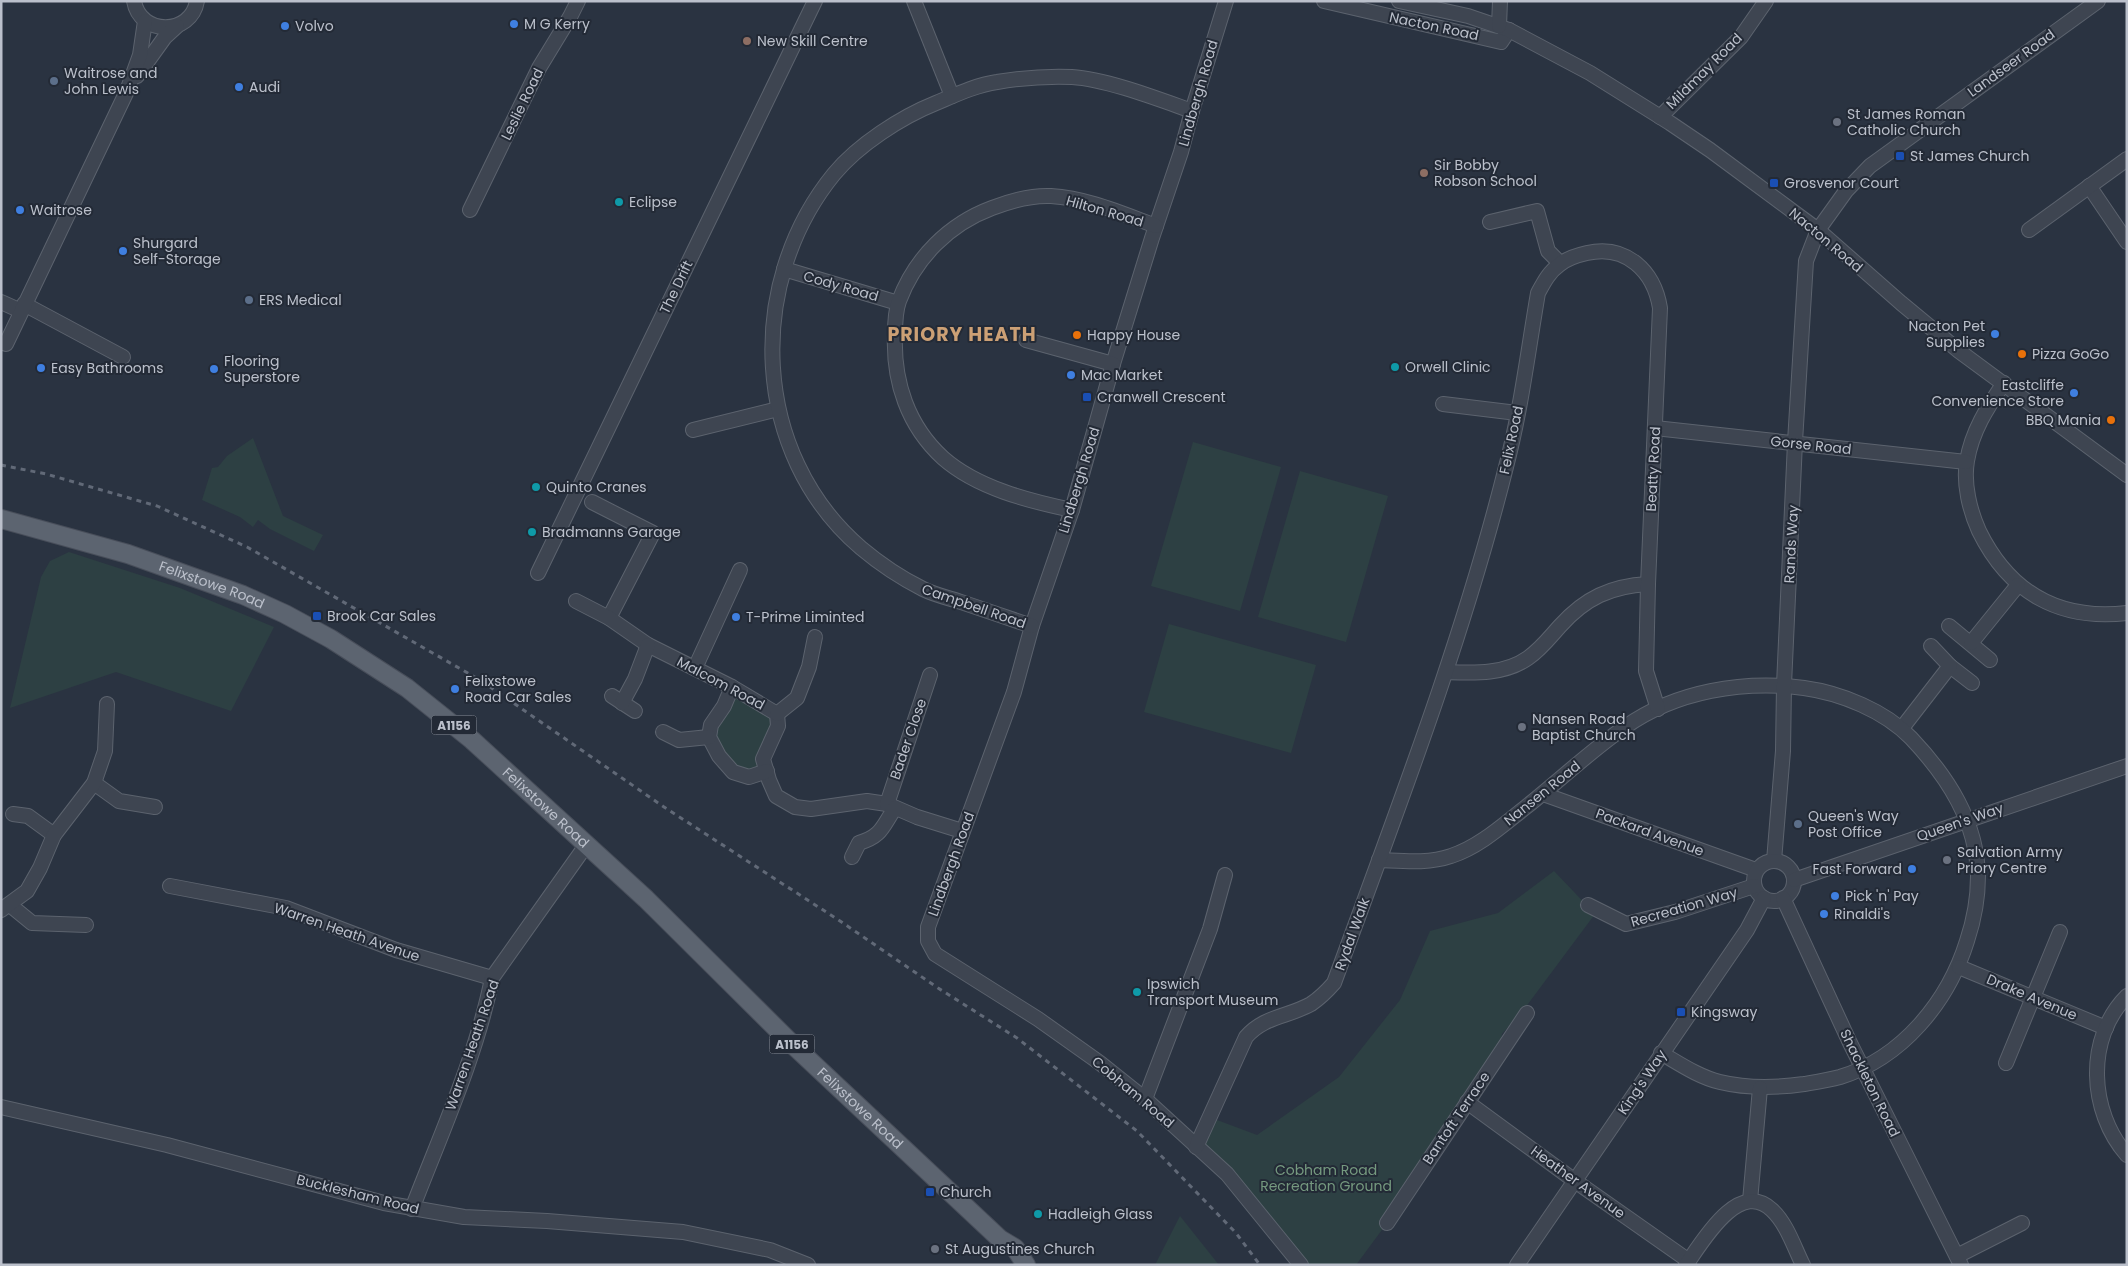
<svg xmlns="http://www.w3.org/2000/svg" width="2128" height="1266" font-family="Poppins,sans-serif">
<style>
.green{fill:#2d4043}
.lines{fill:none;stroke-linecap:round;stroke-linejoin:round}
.minor-casing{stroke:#5c636e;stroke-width:16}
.major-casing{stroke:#484e5a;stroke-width:20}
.minor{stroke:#3e4551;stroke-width:14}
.major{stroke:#5c6470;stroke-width:18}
.rail{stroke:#616977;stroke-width:3;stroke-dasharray:5 5;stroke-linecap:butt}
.shop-dot{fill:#3f7fe0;stroke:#232a36;stroke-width:2}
.education-dot{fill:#8d6e63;stroke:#232a36;stroke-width:2}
.service-dot{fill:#5c6f8a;stroke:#232a36;stroke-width:2}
.worship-dot{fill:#6b7280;stroke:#232a36;stroke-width:2}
.transit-dot{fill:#1a4fb4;stroke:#232a36;stroke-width:2}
.culture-dot{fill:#0f9aa8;stroke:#232a36;stroke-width:2}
.food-dot{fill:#e8710a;stroke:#232a36;stroke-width:2}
.labels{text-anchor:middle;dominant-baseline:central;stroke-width:4;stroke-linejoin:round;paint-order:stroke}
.shield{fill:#232a36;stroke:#8d939e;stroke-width:1}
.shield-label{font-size:12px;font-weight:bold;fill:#bbc0cb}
.poi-label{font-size:14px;fill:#bbc0cb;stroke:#232a36;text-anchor:start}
.street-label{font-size:14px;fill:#bbc0cb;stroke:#232a36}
.park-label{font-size:14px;fill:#75997f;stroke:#232a36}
.district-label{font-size:19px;font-weight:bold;letter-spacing:1px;fill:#cca075;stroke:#232a36}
</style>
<rect width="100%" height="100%" fill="#2a3341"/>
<!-- green -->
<g class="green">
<polygon points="253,438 283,516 323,535 314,551 270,529 258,520 253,527 240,517 202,500 212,468 218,467 227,456"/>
<polygon points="1193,442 1281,467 1240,611 1151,586"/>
<polygon points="1300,471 1388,496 1346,642 1258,617"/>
<polygon points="69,552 180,588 274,627 231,711 116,672 10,708 41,577 50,561"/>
<polygon points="1169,624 1316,665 1291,753 1144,712"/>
<polygon points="732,687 777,714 767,771 733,772 711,725"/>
<polygon points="1554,871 1595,914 1528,1004 1502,1034 1500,1047 1387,1223 1356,1265 1301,1265 1196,1147 1209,1117 1257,1135 1339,1077 1400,1000 1430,931 1498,913"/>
<polygon points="1180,1216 1219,1265 1155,1265"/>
</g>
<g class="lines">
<defs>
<g id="minor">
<path d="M134,1c6,35 57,35 63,0"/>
<polyline points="914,1 952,96"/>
<polyline points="1226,1 1192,111 1181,152 1152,238 1113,364 1072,510 1032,626 1014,692 928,927 928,941 935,954 1038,1019 1100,1063 1145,1099 1227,1174 1301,1265"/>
<polyline points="1324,1 1501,42 1509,30"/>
<polyline points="1399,1 1468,16 1509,30 1590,73 1670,123 1710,150 1818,230 1901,303 1959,351 2127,475"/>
<polyline points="1499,26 1500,1"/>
<polyline points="137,76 165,37 177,26"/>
<polyline points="1660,117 1741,37 1766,1"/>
<polyline points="2089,186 2127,242"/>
<polyline points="470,210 539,68 570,17 578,1"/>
<polyline points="1490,222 1537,211 1548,251 1560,263"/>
<polyline points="2029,230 2127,159"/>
<polyline points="784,269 898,303"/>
<polyline points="1,302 21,311"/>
<polyline points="24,304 123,357"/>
<polyline points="1026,340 1113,364"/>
<polyline points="6,344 127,91 140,55 145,21"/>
<path d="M2004,383c-17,25 -32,48 -37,78 -4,23 3,50 12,70 30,61 80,90 148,82"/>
<polyline points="1443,404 1517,413"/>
<polyline points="1655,428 1966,462"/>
<polyline points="693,430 778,409"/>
<polyline points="592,502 653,533 609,618"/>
<path d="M1072,510c-43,-9 -95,-22 -129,-52 -35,-32 -50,-76 -48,-123 0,-11 0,-23 4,-34 16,-43 50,-77 93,-93 18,-7 39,-13 59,-12 36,2 72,18 105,30"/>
<polyline points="538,573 815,1"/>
<polyline points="576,601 609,618 648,645 732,687 777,714 778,726 763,759 769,780 776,796 795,807 811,809 867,801 887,804 917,817 962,831"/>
<path d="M1032,626c-24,-8 -47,-16 -71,-24 -12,-4 -26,-7 -38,-13 -22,-11 -43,-25 -62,-41 -110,-94 -116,-265 -27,-374 24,-29 67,-57 102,-71 19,-8 40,-18 61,-21 24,-4 50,-6 75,-5 34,2 86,22 120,34"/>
<polyline points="1949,626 1990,660"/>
<polyline points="1971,643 2018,585"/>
<polyline points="1950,666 1972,683"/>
<polyline points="695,668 740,570"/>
<path d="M1446,672c27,1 58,3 82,-14 13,-9 22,-21 32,-32 25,-28 51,-40 88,-42"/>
<polyline points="732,687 724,706 711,725 709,737 719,756 733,772 749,777 767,771"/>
<polyline points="612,696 635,711"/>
<polyline points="622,703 635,679 648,645"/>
<polyline points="777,714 797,698 809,667 815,637"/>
<polyline points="1902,728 1950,666 1931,646"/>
<polyline points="663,732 679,740 709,737"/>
<polyline points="94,783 119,801 155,807"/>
<polyline points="1543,794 1756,870"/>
<polyline points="887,804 930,675"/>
<polyline points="13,814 28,816 54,835"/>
<path d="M852,857l7,-14c23,-7 23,-16 36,-35"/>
<path d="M1379,860c24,1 49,4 72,-4 28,-9 52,-31 75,-49 33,-26 64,-56 99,-80 51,-36 118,-47 179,-39 37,5 81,23 107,50 37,39 66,84 67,138 0,23 -4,44 -11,65 -19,61 -65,117 -127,136 -11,3 -24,5 -36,7 -28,4 -55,5 -84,-2 -21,-5 -40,-18 -59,-29"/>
<polyline points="1774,861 1783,751 1784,685 1795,442 1806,261 1818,230 1846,191 1870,166 2098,1"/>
<circle cx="1774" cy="881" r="20"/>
<polyline points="1794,880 2127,766"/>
<polyline points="170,886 286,908 396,950 492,978"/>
<polyline points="1783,898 1850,1043 1961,1265"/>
<polyline points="10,905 32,923 86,925"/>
<polyline points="1588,905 1626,924 1675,912 1754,886"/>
<polyline points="1,910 27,891 40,868 54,835 94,783 105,751 107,704"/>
<polyline points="1959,967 2106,1028"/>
<path d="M2127,996c-42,42 -38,116 0,159"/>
<polyline points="2006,1063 2060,932"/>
<polyline points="1145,1099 1210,929 1225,875"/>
<polyline points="1467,1102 1575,1181 1689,1261"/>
<polyline points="1,1107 167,1145 384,1203 464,1217 547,1221 683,1232 770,1250 808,1265"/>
<path d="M1196,1147l50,-110c18,-21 42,-20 65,-33 9,-6 16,-13 23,-21 62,-170 128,-340 172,-516 15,-57 22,-116 32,-174 6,-11 11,-21 21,-28 7,-6 19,-10 28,-12 39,-9 67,18 73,55l-12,276 -2,87 12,38"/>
<polyline points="1750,1201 1760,1088"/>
<path d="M412,1209c28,-73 65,-154 80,-231l95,-134"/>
<polyline points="1387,1223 1527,1013"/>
<polyline points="1957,1256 2022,1223"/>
<polyline points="1517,1265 1747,930 1764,898"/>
<path d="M1686,1265c16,-23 53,-87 86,-55 15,14 22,37 31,55"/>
</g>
<g id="major">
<path id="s1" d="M1,519l127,35 115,41 42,19 46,25 76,49 65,52 174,159 146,145 208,195 15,9 11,17"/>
</g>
</defs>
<!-- minor casing -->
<use href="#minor" class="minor-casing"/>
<!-- major casing -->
<use href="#major" class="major-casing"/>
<!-- minor -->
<use href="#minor" class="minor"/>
<!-- major -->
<use href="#major" class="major"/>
<!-- rail -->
<polyline class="rail" points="1,465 46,474 157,506 247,547 480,680 664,807 840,921 938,988 1017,1038 1137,1131 1236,1233 1260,1265"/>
</g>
<!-- markers -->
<g class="shop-dot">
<circle cx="514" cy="24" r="5"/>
<circle cx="285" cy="26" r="5"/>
<circle cx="239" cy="87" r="5"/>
<circle cx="20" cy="210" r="5"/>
<circle cx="123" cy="251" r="5"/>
<circle cx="1995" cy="334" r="5"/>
<circle cx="41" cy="368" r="5"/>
<circle cx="214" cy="369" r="5"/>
<circle cx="1071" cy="375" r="5"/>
<circle cx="2074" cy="393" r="5"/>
<circle cx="736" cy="617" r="5"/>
<circle cx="455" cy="689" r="5"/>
<circle cx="1912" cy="869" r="5"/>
<circle cx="1835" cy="896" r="5"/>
<circle cx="1824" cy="914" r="5"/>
</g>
<g class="education-dot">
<circle cx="747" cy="41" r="5"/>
<circle cx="1424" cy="173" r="5"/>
</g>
<g class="service-dot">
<circle cx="54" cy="81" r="5"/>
<circle cx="249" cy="300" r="5"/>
<circle cx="1798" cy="824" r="5"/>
</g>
<g class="worship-dot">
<circle cx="1837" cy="122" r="5"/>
<circle cx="1522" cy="727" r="5"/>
<circle cx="1947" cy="860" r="5"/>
<circle cx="935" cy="1249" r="5"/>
</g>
<g class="transit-dot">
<rect x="1895" y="151" width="10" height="10" rx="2.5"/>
<rect x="1769" y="178" width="10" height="10" rx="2.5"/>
<rect x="1082" y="392" width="10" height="10" rx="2.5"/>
<rect x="312" y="611" width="10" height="10" rx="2.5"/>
<rect x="1676" y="1007" width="10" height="10" rx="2.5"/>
<rect x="925" y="1187" width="10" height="10" rx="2.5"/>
</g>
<g class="culture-dot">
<circle cx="619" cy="202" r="5"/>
<circle cx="1395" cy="367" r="5"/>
<circle cx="536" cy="487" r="5"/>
<circle cx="532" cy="532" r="5"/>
<circle cx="1137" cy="992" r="5"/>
<circle cx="1038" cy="1214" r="5"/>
</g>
<g class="food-dot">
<circle cx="1077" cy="335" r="5"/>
<circle cx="2022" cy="354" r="5"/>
<circle cx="2111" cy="420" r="5"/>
</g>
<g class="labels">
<!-- shield labels -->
<g class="shield">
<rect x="431.5" y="715.5" width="45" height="19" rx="4"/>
<rect x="769.5" y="1034.5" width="45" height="19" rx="4"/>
</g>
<g class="shield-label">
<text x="454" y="725">A1156</text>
<text x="792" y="1044">A1156</text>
</g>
<!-- poi labels -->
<g class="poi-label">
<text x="524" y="24">M G Kerry</text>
<text x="295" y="26">Volvo</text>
<text x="757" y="41">New Skill Centre</text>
<text x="64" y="73">Waitrose and<tspan x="64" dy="16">John Lewis</tspan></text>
<text x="249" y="87">Audi</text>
<text x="1847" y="114">St James Roman<tspan x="1847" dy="16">Catholic Church</tspan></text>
<text x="1910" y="156">St James Church</text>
<text x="1434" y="165">Sir Bobby<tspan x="1434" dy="16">Robson School</tspan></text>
<text x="1784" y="183">Grosvenor Court</text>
<text x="629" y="202">Eclipse</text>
<text x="30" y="210">Waitrose</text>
<text x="133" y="243">Shurgard<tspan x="133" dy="16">Self-Storage</tspan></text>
<text x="259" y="300">ERS Medical</text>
<text x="1985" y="326" text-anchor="end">Nacton Pet<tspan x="1985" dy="16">Supplies</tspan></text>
<text x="1087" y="335">Happy House</text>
<text x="2032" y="354">Pizza GoGo</text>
<text x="224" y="361">Flooring<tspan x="224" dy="16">Superstore</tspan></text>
<text x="1405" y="367">Orwell Clinic</text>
<text x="51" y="368">Easy Bathrooms</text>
<text x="1081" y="375">Mac Market</text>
<text x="2064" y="385" text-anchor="end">Eastcliffe<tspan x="2064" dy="16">Convenience Store</tspan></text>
<text x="1097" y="397">Cranwell Crescent</text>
<text x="2101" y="420" text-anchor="end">BBQ Mania</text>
<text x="546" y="487">Quinto Cranes</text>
<text x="542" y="532">Bradmanns Garage</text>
<text x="327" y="616">Brook Car Sales</text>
<text x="746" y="617">T-Prime Liminted</text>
<text x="465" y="681">Felixstowe<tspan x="465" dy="16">Road Car Sales</tspan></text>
<text x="1532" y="719">Nansen Road<tspan x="1532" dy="16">Baptist Church</tspan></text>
<text x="1808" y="816">Queen's Way<tspan x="1808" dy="16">Post Office</tspan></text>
<text x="1957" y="852">Salvation Army<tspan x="1957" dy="16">Priory Centre</tspan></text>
<text x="1902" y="869" text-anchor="end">Fast Forward</text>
<text x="1845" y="896">Pick 'n' Pay</text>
<text x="1834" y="914">Rinaldi's</text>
<text x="1147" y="984">Ipswich<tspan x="1147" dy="16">Transport Museum</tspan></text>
<text x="1691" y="1012">Kingsway</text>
<text x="940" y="1192">Church</text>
<text x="1048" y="1214">Hadleigh Glass</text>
<text x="945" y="1249">St Augustines Church</text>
</g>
<!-- street labels -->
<g class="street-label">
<text transform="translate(1434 26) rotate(12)">Nacton Road</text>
<text transform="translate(2011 63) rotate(-36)">Landseer Road</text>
<text transform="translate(1704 71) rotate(-45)">Mildmay Road</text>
<text transform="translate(1198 93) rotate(-74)">Lindbergh Road</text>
<text transform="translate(522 104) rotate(-64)">Leslie Road</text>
<text transform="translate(1105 211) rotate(16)">Hilton Road</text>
<text transform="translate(1826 240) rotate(40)">Nacton Road</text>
<text transform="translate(841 286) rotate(16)">Cody Road</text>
<text transform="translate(676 287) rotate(-64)">The Drift</text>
<text transform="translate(1511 440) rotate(-78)">Felix Road</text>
<text transform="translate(1811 445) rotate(6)">Gorse Road</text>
<text transform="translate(1653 469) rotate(-87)">Beatty Road</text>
<text transform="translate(1079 480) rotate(-73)">Lindbergh Road</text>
<text transform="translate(1791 544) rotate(-87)">Rands Way</text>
<text stroke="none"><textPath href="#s1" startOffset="221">Felixstowe Road</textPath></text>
<text transform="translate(974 606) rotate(19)">Campbell Road</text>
<text transform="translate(721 683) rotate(28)">Malcom Road</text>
<text transform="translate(908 739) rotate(-71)">Bader Close</text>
<text transform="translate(1542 793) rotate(-39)">Nansen Road</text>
<text stroke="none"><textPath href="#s1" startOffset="626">Felixstowe Road</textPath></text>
<text transform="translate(1960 822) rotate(-19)">Queen's Way</text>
<text transform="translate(1650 832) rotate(20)">Packard Avenue</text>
<text transform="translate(951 864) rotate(-70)">Lindbergh Road</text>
<text transform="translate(1684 907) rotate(-16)">Recreation Way</text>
<text transform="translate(347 932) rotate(19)">Warren Heath Avenue</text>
<text transform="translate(1352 934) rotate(-70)">Rydal Walk</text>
<text transform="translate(2032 997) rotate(23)">Drake Avenue</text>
<text transform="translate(472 1045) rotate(-71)">Warren Heath Road</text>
<text transform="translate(1642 1082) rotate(-56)">King's Way</text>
<text transform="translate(1870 1083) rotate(64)">Shackleton Road</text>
<text transform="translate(1133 1092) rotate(40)">Cobham Road</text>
<text stroke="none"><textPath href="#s1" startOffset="1061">Felixstowe Road</textPath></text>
<text transform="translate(1456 1118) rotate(-56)">Bantoft Terrace</text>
<text transform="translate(1578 1182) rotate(36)">Heather Avenue</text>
<text transform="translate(358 1194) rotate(14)">Bucklesham Road</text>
</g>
<!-- park labels -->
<g class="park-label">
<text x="1326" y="1170">Cobham Road<tspan x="1326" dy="16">Recreation Ground</tspan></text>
</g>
<!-- district labels -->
<g class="district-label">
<text x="962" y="334">PRIORY HEATH</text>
</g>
</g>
<!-- border -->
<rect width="2128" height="1266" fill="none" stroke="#bbc0cb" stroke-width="5"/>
</svg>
